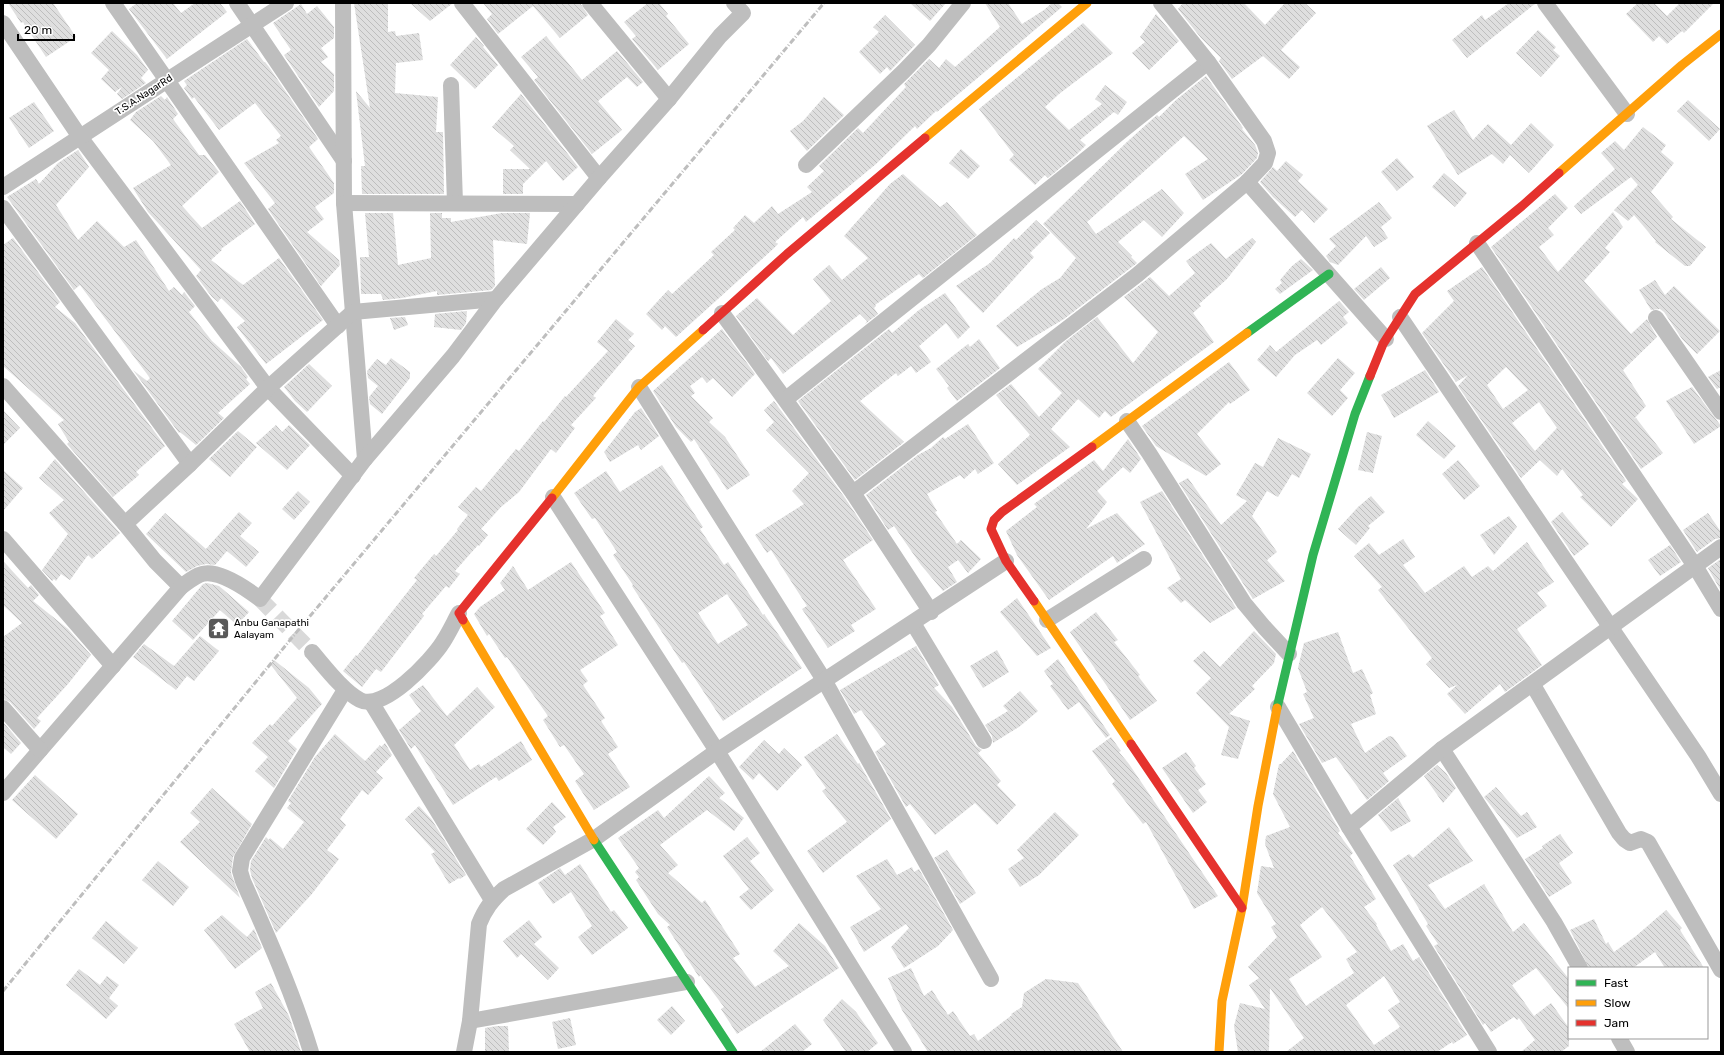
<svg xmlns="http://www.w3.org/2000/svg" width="1724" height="1055" font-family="Rubik,sans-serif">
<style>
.building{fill:url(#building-back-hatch);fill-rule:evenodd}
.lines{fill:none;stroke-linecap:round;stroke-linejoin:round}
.street-tunnel{stroke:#d9d9d9;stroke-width:16;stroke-dasharray:16 8;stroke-linecap:butt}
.street{stroke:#bebebe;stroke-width:16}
.fast{stroke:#30b455;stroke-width:9}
.slow{stroke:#ff9f0a;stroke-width:9}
.jam{stroke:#e5322d;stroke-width:9}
.rail{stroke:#bebebe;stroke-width:3;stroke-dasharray:6 2 1 2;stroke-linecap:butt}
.labels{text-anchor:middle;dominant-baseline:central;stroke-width:3.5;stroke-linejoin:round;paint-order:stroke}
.street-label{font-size:10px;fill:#000;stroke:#fff}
.poi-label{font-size:10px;fill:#000;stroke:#fff;text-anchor:start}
</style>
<defs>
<pattern id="building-back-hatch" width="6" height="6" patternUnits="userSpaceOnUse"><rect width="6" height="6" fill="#dfdfdf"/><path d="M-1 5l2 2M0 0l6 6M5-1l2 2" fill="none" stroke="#bebebe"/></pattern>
</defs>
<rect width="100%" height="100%" fill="#fff"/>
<!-- building -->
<g class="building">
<polygon points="8,3 53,3 76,37 46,57 23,22 21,23"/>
<polygon points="137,3 173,3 181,13 195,3 220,3 227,12 167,59 129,9"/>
<polygon points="354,3 388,3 388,32 395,31 396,36 419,33 423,60 396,63 395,93 438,97 436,132 443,132 444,194 362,194 361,166 365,166 356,91 370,108"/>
<polygon points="410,3 453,3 430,21"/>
<polygon points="483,3 580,3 588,15 560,38 533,6 498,34 487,19 492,14"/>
<polygon points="648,3 659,3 668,14 666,16 689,44 658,70 632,39 636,36 624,22"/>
<polygon points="910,3 946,3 930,21"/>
<polygon points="985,3 1008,3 1022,24 1044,10 1052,3 1058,3 1062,7 937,112 936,111 917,129 915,126 876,164 806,222 803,217 775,242 778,244 773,249 676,337 665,326 662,330 646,314 668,290 672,294 714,255 711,252 735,230 733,228 745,215 754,223 772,206 778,214 812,192 807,187 824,171 819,166 858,128 863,133 906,87 904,84 929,59 939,68 946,59 955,67 1000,27"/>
<polygon points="1183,3 1244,3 1265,25 1285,3 1305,3 1316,13 1281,50 1300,67 1289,79 1263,56 1232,79 1219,61 1221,58 1201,38 1178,9"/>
<polygon points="1509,3 1536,3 1467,58 1452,40 1482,15 1485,20"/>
<polygon points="1638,3 1654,3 1667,16 1680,3 1714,3 1684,33 1682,31 1667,44 1659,36 1653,42 1626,14"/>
<polygon points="301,4 307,14 317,6 334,27 334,38 321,48 328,57 321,62 334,74 334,91 319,107 284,55 291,50 273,23"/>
<polygon points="1156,14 1179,41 1149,70 1132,53 1145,42 1140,37"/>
<polygon points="885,15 915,45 890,71 887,67 880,74 859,52 879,32 873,27"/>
<polygon points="1083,23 1113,53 1059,94 1045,107 1069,130 1102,104 1095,99 1105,85 1127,102 1118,115 1114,112 1080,140 1086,145 1076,155 1048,178 1045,175 1035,185 1009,160 1014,155 979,109"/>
<polygon points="1538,30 1556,47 1553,50 1560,56 1541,77 1516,53"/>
<polygon points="112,31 137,55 148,70 141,78 146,83 122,99 117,94 122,87 115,92 101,79 109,70 91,53"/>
<polygon points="546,36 582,80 617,51 643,82 637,87 627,77 598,101 622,130 592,154 534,80 538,77 521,57"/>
<polygon points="476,37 484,46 483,47 498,65 475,89 450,65"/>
<polygon points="247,39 264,62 265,62 269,67 318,139 309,147 334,183 334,193 315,207 324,219 307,232 339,260 340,265 321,286 268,209 275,203 244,163 279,143 276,140 281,136 255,103 219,130 194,97 192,99 184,88 187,85 184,81"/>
<polygon points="1206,76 1243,128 1242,129 1255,145 1258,153 1257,158 1242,174 1203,200 1185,174 1208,159 1184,136 1087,222 1096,234 1162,189 1184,213 1162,237 1144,220 1118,242 1132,256 1131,257 1137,263 1064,319 1017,347 996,326 1042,289 1060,278 1076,258 1043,224 1128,141 1157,115 1159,117 1176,100"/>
<polygon points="521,94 578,167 563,181 546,161 523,184 523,194 503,194 503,169 530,169 510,150 514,146 492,127"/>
<polygon points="161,96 165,100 167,97 178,114 173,119 199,155 205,155 219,172 182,206 202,228 240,201 255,224 221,249 222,250 211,260 243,285 279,258 323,320 266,364 237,327 245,321 221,298 218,302 212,297 196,276 201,270 148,212 133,188 171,165 153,141 130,120 136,112"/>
<polygon points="824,97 844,115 807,151 790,131 803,121"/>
<polygon points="1688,100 1720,129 1709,141 1677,111"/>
<polygon points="34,102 54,131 29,148 9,118"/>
<polygon points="1454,110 1473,140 1488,124 1511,145 1531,123 1554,145 1529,173 1510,155 1503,164 1492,154 1458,175 1427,126"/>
<polygon points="1643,127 1666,145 1661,152 1674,163 1651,192 1673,217 1671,219 1706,247 1690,266 1685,266 1655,242 1656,241 1634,215 1628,221 1614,210 1638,185 1631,177 1581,214 1574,206 1615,169 1601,153 1615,141 1624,150"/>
<polygon points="961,149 980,166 968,179 949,163"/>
<polygon points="78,150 89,167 56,205 78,240 97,221 124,247 136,240 169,291 174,287 182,295 184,292 195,306 189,312 212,341 241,367 248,377 246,379 250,384 218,413 224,418 196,445 180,432 179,433 133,370 147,381 150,378 80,285 74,290 7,197 36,179 39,184 58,163"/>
<polygon points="1397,158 1414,177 1397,191 1381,172"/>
<polygon points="1286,161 1303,175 1298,181 1328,209 1314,223 1302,210 1295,217 1273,197 1260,182 1273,167 1277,171"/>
<polygon points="1444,173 1467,193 1455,207 1432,187"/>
<polygon points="903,174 940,207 947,202 977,235 923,278 919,274 875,305 876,306 874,308 878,314 865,324 867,321 860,314 783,374 771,358 768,361 736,316 757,298 793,335 831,301 813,279 829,265 842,280 868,258 844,236 890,184"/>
<polygon points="1555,194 1568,208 1548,228 1554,235 1539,247 1558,272 1613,212 1623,227 1605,248 1610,252 1584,281 1631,334 1647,319 1657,337 1623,370 1646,406 1634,419 1636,418 1663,453 1641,469 1491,247"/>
<polygon points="1379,202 1392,218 1381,227 1388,238 1374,247 1366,236 1338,265 1330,262 1326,256 1336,246 1329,239"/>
<polygon points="365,213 393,213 398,265 431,258 430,213 442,213 442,218 451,218 451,222 502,213 530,213 527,244 493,240 495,286 491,290 437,295 437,291 402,298 383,300 381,294 361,294 360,257 369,257"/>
<polygon points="1036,220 1050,233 1030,253 1034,257 983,313 956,286 990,263 1014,238 1016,240"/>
<polygon points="13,238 60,302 55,307 75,323 165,446 136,472 139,475 113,497 67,444 69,442 58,424 64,420 3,366 3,245"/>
<polygon points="1252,238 1256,242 1227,279 1199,304 1201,306 1193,313 1214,342 1111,417 1105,411 1099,418 1078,399 1051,429 1070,447 1017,485 998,464 1030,435 996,395 1011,384 1039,417 1062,393 1038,369 1066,341 1097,317 1133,363 1158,332 1124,297 1150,277 1169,296 1195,273 1186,261 1211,243 1226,259"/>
<polygon points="1301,259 1313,270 1280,294 1275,289 1282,283 1280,280 1292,266"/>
<polygon points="1381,267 1390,278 1364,300 1354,289"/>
<path d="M1482,267l144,214 -4,3 16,15 -27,28 -31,-30 3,-2 -21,-26 -5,7 -17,-16 -19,18 -63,-92 10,-11 -12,7 -34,-49 32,-32 -7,-10zM1506,367l22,23 -25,19 -16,-24zM1539,402l18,26 -22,23 -23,-28z"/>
<polygon points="1655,280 1665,295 1674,286 1720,331 1697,354 1682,339 1664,312 1660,309 1651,310 1639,290"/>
<polygon points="945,293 970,327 958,339 946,323 919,346 931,362 916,373 911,366 898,376 896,373 860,401 904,442 855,480 798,401 889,329 892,333 919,310"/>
<polygon points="1339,301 1349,312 1343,317 1348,323 1321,345 1317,340 1295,355 1276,377 1257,360 1270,345 1276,352"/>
<polygon points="467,311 466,323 461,330 434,327 435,314"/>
<polygon points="405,317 408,325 394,330 390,318"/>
<polygon points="616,319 634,334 628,340 635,346 593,396 596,398 571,425 575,428 556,453 551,449 519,492 501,507 481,529 488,535 479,546 478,545 455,571 460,574 449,588 446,586 422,614 424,616 381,672 376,669 362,687 343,671 356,655 357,656 417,580 414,578 434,554 436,556 458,530 457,529 468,515 458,507 476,487 481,491 516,449 519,451 543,421 544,422 565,396 566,397 608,351 597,342"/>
<polygon points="722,329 755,374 732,397 713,378 707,383 702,377 690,386 695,393 691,396 713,418 709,422 725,437 750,475 727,490 694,439 691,442 676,427 653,391"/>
<polygon points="979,339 1000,368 957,401 947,388 949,386 936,369 968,344 970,347"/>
<polygon points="391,358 410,372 410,378 382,414 370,404 369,397 378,386 368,378 367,371 377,359 386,365"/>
<polygon points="1338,358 1355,373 1340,390 1348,398 1332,416 1307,393"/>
<polygon points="1229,362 1250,390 1230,404 1229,402 1197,434 1221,464 1206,476 1156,446 1142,426"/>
<polygon points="309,364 332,386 307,412 295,401 284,387"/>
<polygon points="1425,370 1439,392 1394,418 1381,395"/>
<polygon points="1721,370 1721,387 1717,389 1708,377"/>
<polygon points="1692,387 1721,426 1694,444 1666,401"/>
<polygon points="774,401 845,498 873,540 843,560 876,609 851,625 855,631 828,648 802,609 807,606 771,550 767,553 755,535 804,504 792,491 809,473 766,430 774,422 764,410"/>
<polygon points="641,408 659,436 641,450 638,445 610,462 604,452 635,412"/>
<polygon points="3,410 20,428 3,445"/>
<polygon points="1428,421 1456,446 1444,459 1416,435"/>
<polygon points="968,424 994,463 978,474 975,469 964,479 960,475 927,494 937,511 935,512 957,544 961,540 981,559 968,573 958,560 948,567 957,582 943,591 921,565 894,526 888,530 866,495 918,455 931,448 943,437 945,439"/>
<polygon points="276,425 282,432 289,425 310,445 287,470 256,443"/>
<polygon points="238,431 257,447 230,477 209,459"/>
<polygon points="1367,432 1382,436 1373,473 1358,470"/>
<polygon points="1278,438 1311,454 1299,478 1292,474 1278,497 1267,491 1252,516 1277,552 1267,560 1285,581 1253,599 1179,483 1188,478 1221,525 1247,501 1236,495 1255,463 1263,467"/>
<polygon points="1128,439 1141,459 1130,473 1123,467 1097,491 1107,502 1086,529 1117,513 1145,544 1117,563 1113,556 1049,600 1017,555 1006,531 1037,507 1034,504 1094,460 1103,471"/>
<polygon points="55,459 120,533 92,559 88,555 70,580 61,574 56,581 54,579 52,581 42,570 68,534 49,513 64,500 39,478"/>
<polygon points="1458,460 1480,486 1464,500 1442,474"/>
<path d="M662,465l41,62 -3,2 24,36 4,-3 35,53 1,-1 38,54 -79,53 -39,-59 -2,1 -50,-77 1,-1 -20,-30 4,-3 -22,-34 -3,1 -18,-26 32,-22 14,21zM727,594l21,31 -30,19 -20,-31z"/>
<polygon points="3,470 23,488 3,511"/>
<polygon points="298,491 310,502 294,520 282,509"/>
<polygon points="1162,491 1236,608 1210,623 1185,600 1181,603 1167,588 1181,579 1140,502"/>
<polygon points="1371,496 1385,512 1368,526 1370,528 1356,545 1338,529 1358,507"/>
<polygon points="239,512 252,523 240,536 259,552 246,567 227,551 215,565 206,564 197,566 186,572 146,534 165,513 206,549"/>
<polygon points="1562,512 1589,544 1574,556 1551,522"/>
<polygon points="1708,513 1721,532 1721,538 1715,539 1697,552 1683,530"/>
<polygon points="1509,516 1517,527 1494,555 1480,535"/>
<polygon points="1403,539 1415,557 1403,565 1425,593 1464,566 1472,577 1488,566 1493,571 1527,542 1554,582 1537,593 1547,606 1517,629 1542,665 1505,692 1500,684 1465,714 1447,694 1457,685 1449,688 1426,664 1432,658 1378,590 1382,587 1354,556 1369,543 1379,555"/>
<polygon points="1670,545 1681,562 1660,576 1648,560"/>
<polygon points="1721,559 1721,591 1708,568"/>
<polygon points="3,561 28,588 31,585 39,595 33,601 68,629 91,655 68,684 37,718 41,721 34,729 10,702 3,699 3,637 22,623 3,605"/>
<polygon points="571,562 605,613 600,616 618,645 580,670 588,681 583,685 605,718 601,721 618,747 608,754 630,787 594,810 575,781 584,774 564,745 560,747 543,720 548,716 507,657 505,658 489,634 487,636 474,614 480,607 505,590 500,583 513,566 528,590"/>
<polygon points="207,583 219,586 249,612 237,625 220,610 193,640 172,621 203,584"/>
<polygon points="1017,598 1051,648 1037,656 1000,612"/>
<polygon points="1096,612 1118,640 1114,642 1140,675 1138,676 1157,701 1130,720 1070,632"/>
<polygon points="1254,631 1276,654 1274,663 1252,686 1255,689 1229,714 1250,721 1238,759 1221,755 1229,727 1196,693 1211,678 1193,661 1204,651 1220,667"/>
<polygon points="1338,632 1353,673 1362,669 1373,693 1370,695 1376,714 1351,724 1365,753 1389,736 1393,737 1407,756 1383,773 1389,781 1367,800 1336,757 1322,763 1299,724 1314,718 1303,694 1307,692 1298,668 1304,643"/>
<polygon points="200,636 219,651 194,681 187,676 176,690 133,657 144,644 174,666"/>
<polygon points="916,646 939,685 934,688 952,707 976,746 982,750 978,753 1001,781 997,785 1016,805 997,825 975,803 935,835 910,804 906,807 875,752 886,744 861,710 854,714 840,690"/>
<polygon points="997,650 1009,672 983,688 970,666"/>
<polygon points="1058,659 1110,735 1106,738 1079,702 1068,710 1050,686 1053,684 1044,671"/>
<polygon points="274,660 309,688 322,704 288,741 297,749 274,788 255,771 268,757 252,743 270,724 272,726 297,698 270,664"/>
<polygon points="423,685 447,716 477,687 495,707 454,745 470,770 479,764 481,767 521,741 532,760 499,781 496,777 453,805 415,745 411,749 399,730 421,711 409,695"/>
<polygon points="1020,691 1038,711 1019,727 993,743 992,736 985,725 1008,711 1003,706"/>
<polygon points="3,722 21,743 11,754 3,747"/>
<polygon points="335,734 365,761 380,745 381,747 385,743 392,755 376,772 383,778 368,795 362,790 340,819 346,825 327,850 339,859 311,895 276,933 252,878 250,870 251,861 266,837 269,840 270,838 283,849 304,822 287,808 291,803 288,801 315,757"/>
<polygon points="837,734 858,764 859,763 891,819 823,873 807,851 847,822 822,791 826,788 804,757"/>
<polygon points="1111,737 1121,751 1119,752 1129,764 1218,896 1194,909 1146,822 1143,824 1112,784 1115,781 1092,751"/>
<polygon points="764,740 779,754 784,748 802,765 777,791 759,773 753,780 739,767"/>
<path d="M1293,751l47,80 -2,2 15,20 -3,3 26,43 -12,8 13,17 -1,1 15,26 12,-7 10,17 6,-4 48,78 -14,9 -1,-2 -15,10h-151l18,-14 -34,-50 -1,64h-31l-4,-26 6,-23 25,6 -16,-24 10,-7 -11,-11 29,-30 -6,-10 5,-3 -19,-31 4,-27 13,2 -9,-24 1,-8 24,-9 -17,-33 6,-30h2zM1322,907l35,45 -11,7 8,14 -48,33 -17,-27 33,-22 -22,-32zM1384,976l16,26 -12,8 12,17 -26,18 -28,-40z"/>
<polygon points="1186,752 1196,766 1194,768 1206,784 1198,790 1207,802 1193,813 1162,768"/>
<polygon points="1437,765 1446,773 1456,788 1443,803 1424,776"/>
<polygon points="35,775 78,814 56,839 12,800"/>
<polygon points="709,776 725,793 719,798 744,818 734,831 707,810 660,845 678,865 668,873 702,903 705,900 740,954 733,958 755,987 789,966 773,951 799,923 825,946 839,968 737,1034 721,1009 724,1007 700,975 699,977 667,927 670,925 658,914 636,880 639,877 635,872 639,868 618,838 658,810 664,818"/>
<polygon points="1496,787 1521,816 1527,812 1537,827 1517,838 1484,797"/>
<polygon points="212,788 252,824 233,857 231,873 240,898 180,842 200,822 190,813"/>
<polygon points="1398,798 1411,821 1391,832 1378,815"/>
<polygon points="552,802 566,817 553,827 556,832 543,845 526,829"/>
<polygon points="419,806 432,820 466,875 460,879 459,878 449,884 431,854 435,852 405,819"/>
<polygon points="1055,812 1079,835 1039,875 1020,887 1008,869 1024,858 1017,850"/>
<polygon points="1449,827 1473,861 1428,885 1445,909 1484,884 1513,932 1524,923 1569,979 1569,1009 1536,968 1512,985 1534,1016 1551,1003 1569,1028 1569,1046 1561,1052 1521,1052 1535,1040 1519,1018 1517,1020 1514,1017 1491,1032 1485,1023 1483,1025 1434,946 1438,944 1426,926 1428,924 1393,865 1409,854 1413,858"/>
<polygon points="1560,834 1573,853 1559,863 1572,883 1549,897 1525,859 1543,848 1542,846"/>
<polygon points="747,837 760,853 750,861 774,890 751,910 739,897 749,889 723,856"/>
<polygon points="947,850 976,893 960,904 934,858"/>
<polygon points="887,859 897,875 912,867 914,872 919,869 953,930 938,946 904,968 891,947 909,928 906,924 864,952 850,927 881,909 856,876"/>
<polygon points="158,861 189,887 173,906 142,880"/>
<polygon points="580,864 611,912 614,910 628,928 592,955 578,937 592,926 571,892 553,904 538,883 560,868 565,875"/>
<polygon points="1666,910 1682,928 1680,930 1704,968 1665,968 1655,952 1633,968 1589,968 1570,930 1594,919 1606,944 1608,942 1614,952 1636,936"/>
<polygon points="222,915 247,937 254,929 262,948 235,969 204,930"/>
<polygon points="529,920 542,937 534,944 559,968 548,980 521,954 517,958 503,941"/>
<polygon points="106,921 138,948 124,964 92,938"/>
<polygon points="911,968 924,996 932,990 948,1015 953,1011 970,1036 974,1034 978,1041 1012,1015 1011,1014 1022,1007 1024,993 1046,979 1078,983 1123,1052 928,1052 902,1010 888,978"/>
<polygon points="79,969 100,985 107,976 119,985 109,998 118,1006 106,1019 66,985"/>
<polygon points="271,983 289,1016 301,1052 250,1052 234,1024 263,1008 255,992"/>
<polygon points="842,999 856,1012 878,1043 867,1052 846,1052 823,1020"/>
<polygon points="672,1006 685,1021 671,1035 657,1020"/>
<polygon points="570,1018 576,1045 558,1049 552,1022"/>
<polygon points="795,1024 812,1044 802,1052 760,1052"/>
<polygon points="497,1026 508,1026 509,1052 485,1052 485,1028"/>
</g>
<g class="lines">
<!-- street-tunnel -->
<polyline class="street-tunnel" points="260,599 312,652"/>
<!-- street -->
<g class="street">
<polyline points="113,3 338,326"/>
<polyline points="237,3 344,161"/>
<polyline points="343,3 344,203 365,459"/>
<polyline points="462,3 599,178"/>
<polyline points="590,3 669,99"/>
<polyline points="1545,3 1627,114"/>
<polyline points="3,23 80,137 268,388 353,476"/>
<polyline points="451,85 455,203"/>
<polyline points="806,165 904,71 929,45 963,3"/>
<polyline points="1247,182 1386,339"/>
<polyline points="3,187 286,3"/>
<polyline points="344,203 577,204"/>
<polyline points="3,208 190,464"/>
<polyline points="1477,243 1695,566 1721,609"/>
<polyline points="722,313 853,493 931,612"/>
<polyline points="1400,317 1698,756 1721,794"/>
<polyline points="1656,318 1721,412"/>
<polyline points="3,386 125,524 155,561 181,587 3,793"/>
<polyline points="639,387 824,680 991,979"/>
<polyline points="786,399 1208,62"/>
<polyline points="1127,421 1149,453 1244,603 1264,627 1289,654"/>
<polyline points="853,493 1137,275 1247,182 1265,163 1268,153 1264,141 1208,62 1161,3"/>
<polyline points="553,497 717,751 904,1052"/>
<polyline points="125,524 190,464 268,388 353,312 496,299"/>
<polyline points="3,539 113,666"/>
<path d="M181,587c5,-4 12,-9 18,-12 17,-8 48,14 61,24l105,-140 88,-103 43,-57 103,-121 70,-79 51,-63 23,-23 -9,-10"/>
<polyline points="1047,620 1144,559"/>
<polyline points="913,623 984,741"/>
<path d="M312,652c13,15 31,39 48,48 23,12 71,-39 83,-58 6,-9 11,-20 16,-29"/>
<polyline points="1533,685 1619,833 1624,839 1630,843 1641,839 1648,842 1721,970"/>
<polyline points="371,702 492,900"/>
<polyline points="1278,707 1349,827 1489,1052"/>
<polyline points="3,708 40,750"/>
<polyline points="1442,749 1554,922 1580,968"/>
<polyline points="1349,827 1442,749 1721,547"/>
<polyline points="470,1021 687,982"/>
<polyline points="1619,1038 1627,1052"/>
<path d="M311,1052c-18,-59 -43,-115 -68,-171l-3,-10 2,-13 103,-168"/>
<path d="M464,1052l6,-31 9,-97c6,-15 13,-24 25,-35l90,-50 123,-88 289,-190"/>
</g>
<!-- fast -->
<g class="fast">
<polyline points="1247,333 1329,274"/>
<polyline points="1277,708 1313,555 1355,414 1370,376"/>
<polyline points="594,840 733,1052"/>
</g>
<!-- slow -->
<g class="slow">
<polyline points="925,138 1087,3"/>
<polyline points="1559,173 1682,65 1721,34"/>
<polyline points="1092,447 1247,333"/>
<polyline points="552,498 639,387 703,330"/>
<polyline points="1034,601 1131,744"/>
<polyline points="463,620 594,840"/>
<polyline points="1219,1052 1222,1001 1242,908 1258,806 1277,708"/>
</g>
<!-- jam -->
<g class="jam">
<polyline points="703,330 787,254 925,138"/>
<polyline points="1370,376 1383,344 1415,294 1522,206 1559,173"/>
<polyline points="1034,601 1006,561 991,529 994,520 1002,512 1092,447"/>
<polyline points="463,620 459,613 552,498"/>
<polyline points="1131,744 1242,908"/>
</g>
<!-- rail -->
<polyline class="rail" points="3,991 295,634 824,3"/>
</g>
<!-- icons -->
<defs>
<symbol id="temple-square" viewBox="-11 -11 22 22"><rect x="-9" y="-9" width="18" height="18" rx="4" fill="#595959" stroke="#fff"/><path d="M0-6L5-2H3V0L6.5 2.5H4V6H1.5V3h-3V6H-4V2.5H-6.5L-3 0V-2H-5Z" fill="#fff"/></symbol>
</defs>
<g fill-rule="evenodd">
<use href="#temple-square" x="206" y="616" width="25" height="25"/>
</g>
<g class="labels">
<!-- street labels -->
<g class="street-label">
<text transform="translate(144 95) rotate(-33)">T.S.A.NagarRd</text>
</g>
<!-- poi labels -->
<g class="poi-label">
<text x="234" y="623">Anbu Ganapathi<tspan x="234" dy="12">Aalayam</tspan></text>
</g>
</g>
<!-- border -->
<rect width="1724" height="1055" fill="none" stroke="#000000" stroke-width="8"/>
<!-- legend -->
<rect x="1568" y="967" width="140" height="72" fill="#ffffff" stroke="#999999"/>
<rect x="1576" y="980" width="20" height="6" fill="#30b455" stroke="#999999"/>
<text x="1604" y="987" font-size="12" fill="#000000">Fast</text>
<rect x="1576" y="1000" width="20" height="6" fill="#ff9f0a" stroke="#999999"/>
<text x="1604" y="1007" font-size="12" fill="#000000">Slow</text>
<rect x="1576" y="1020" width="20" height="6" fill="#e5322d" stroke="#999999"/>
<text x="1604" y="1027" font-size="12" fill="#000000">Jam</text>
<!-- scale -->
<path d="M18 34v6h56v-6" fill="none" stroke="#000000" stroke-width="2"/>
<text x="24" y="34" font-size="12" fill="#000000" stroke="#ffffff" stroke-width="3" paint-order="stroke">20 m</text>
</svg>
